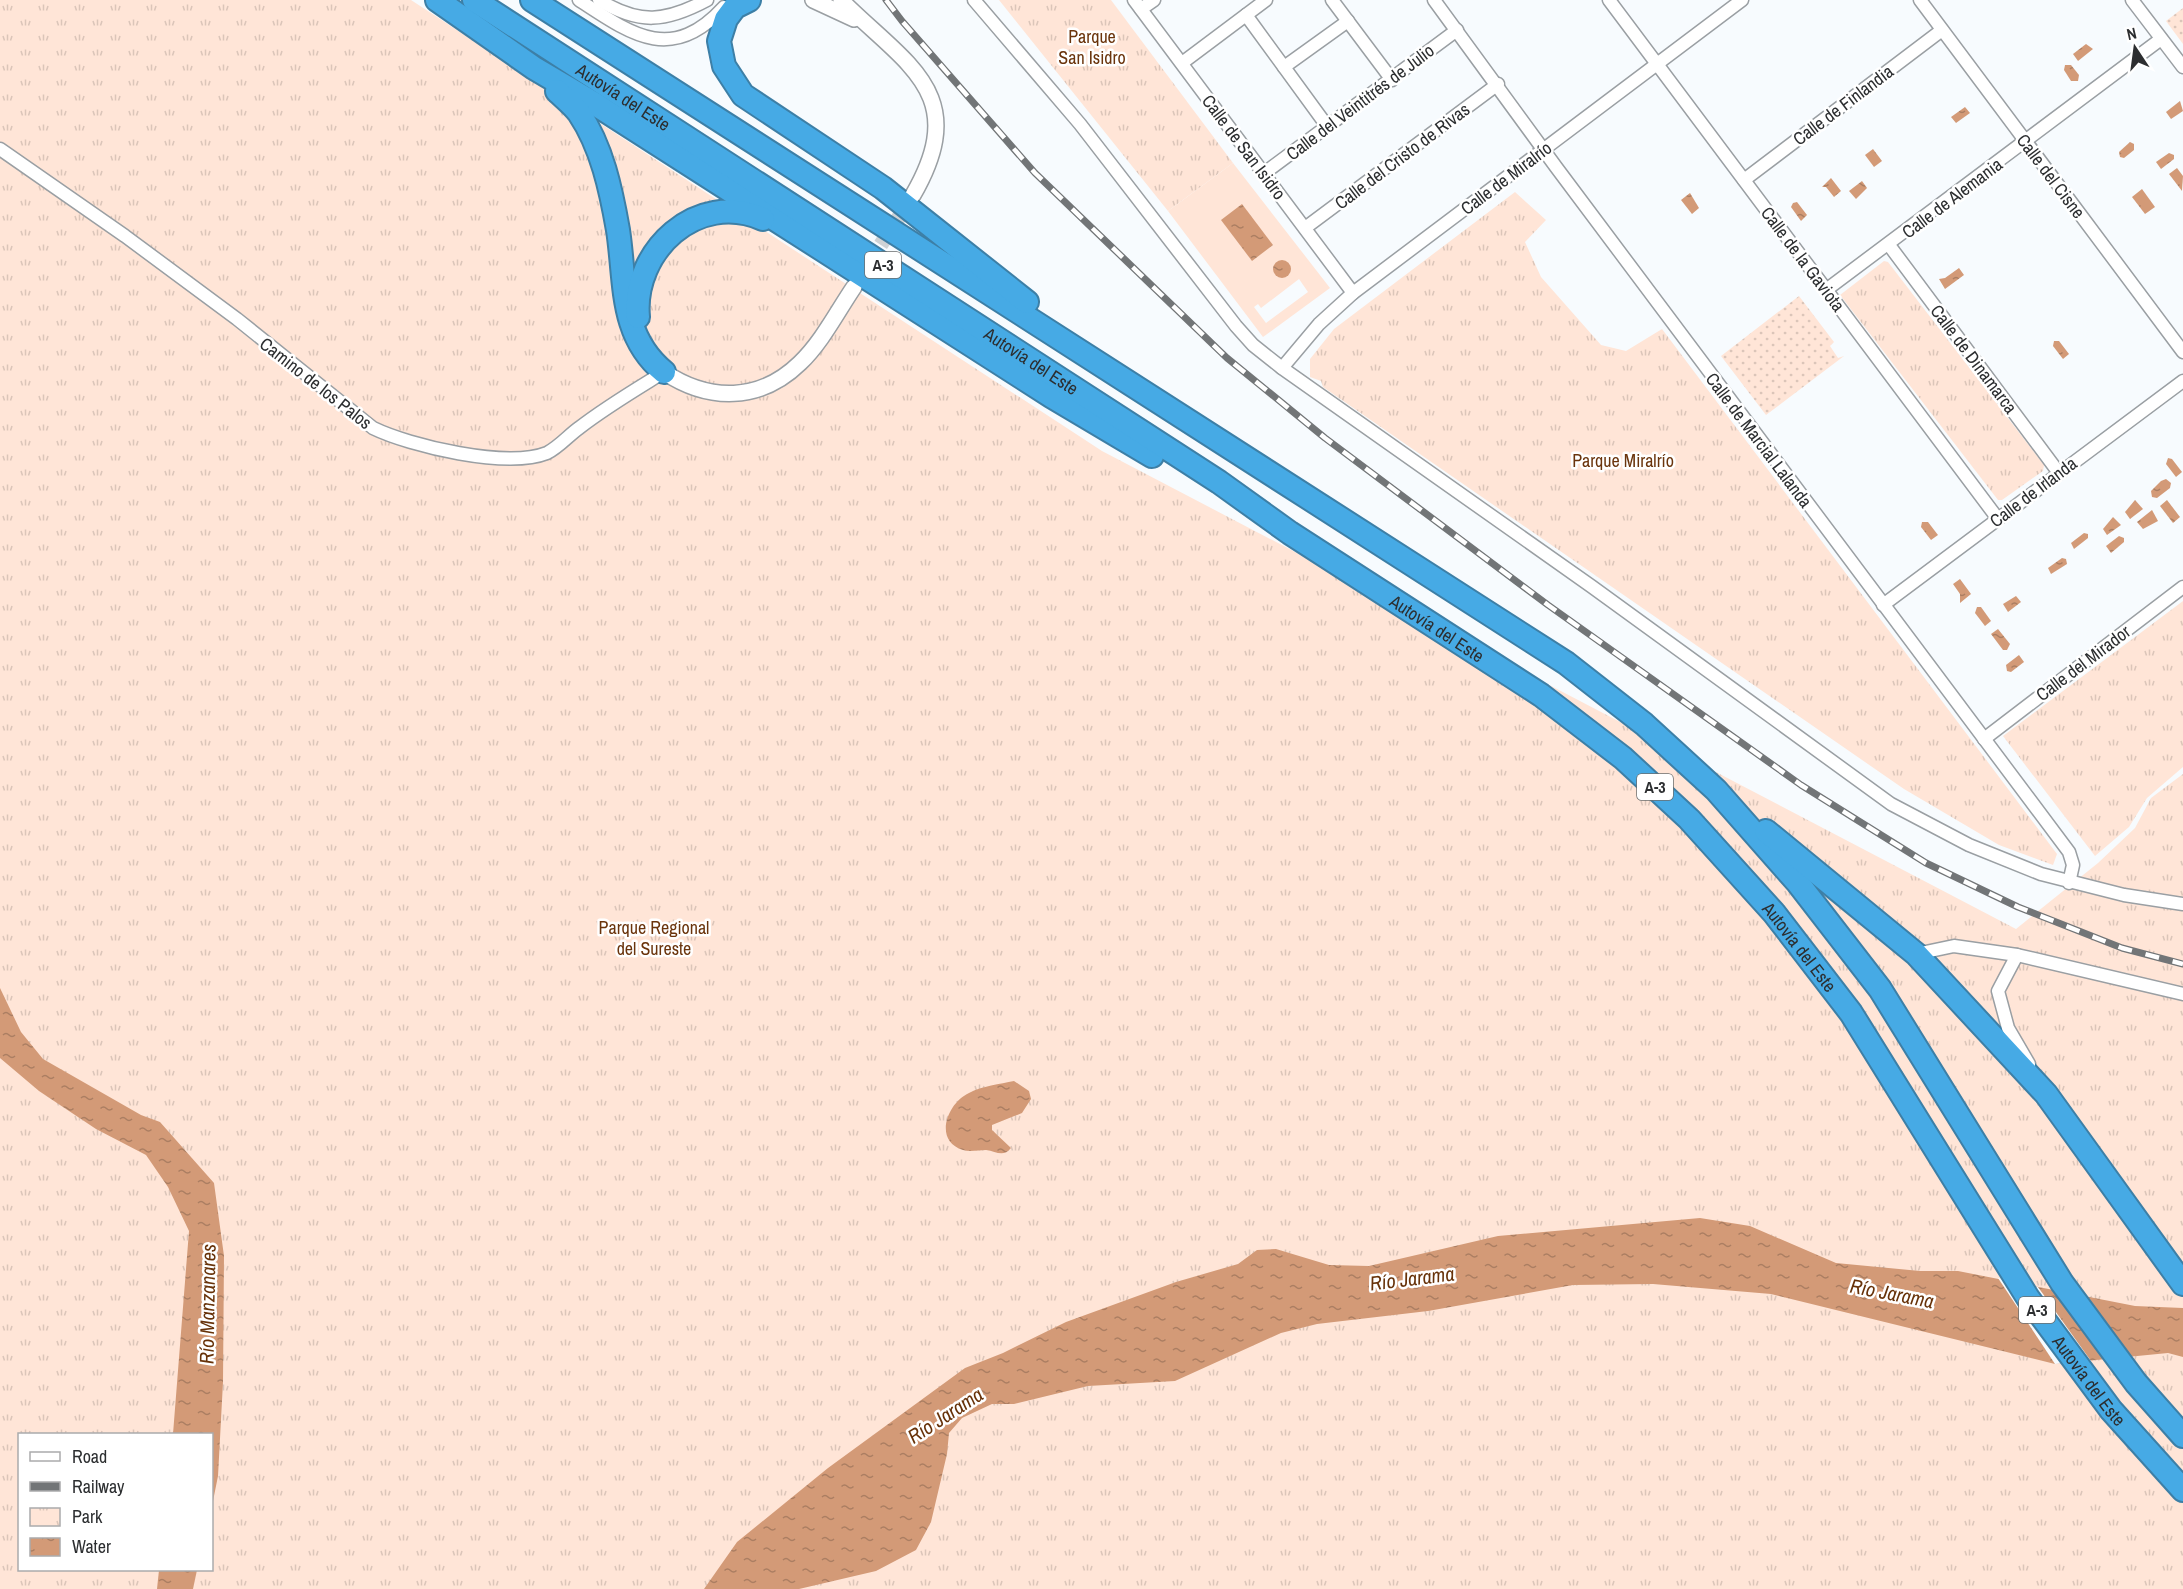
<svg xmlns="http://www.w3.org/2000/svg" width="2183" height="1589" font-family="'Archivo Narrow',sans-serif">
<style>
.grass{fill:url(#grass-dots)}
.park{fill:url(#park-tufts);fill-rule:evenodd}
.pitch{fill:#ffe5d7;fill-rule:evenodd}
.water{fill:url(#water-ripples)}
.pier{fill:#f7fbfe}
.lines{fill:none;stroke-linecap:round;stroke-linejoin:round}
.tertiary-tunnel{stroke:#ced2d5;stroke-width:15;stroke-dasharray:15 8;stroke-linecap:butt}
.minor-casing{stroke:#9a9fa3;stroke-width:15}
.tertiary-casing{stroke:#9a9fa3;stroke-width:18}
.motorway-casing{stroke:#3d7fa6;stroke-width:26}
.minor{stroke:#fff;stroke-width:12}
.tertiary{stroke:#fff;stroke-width:15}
.motorway{stroke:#46aae5;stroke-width:22}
.rail-casing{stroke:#727577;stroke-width:7}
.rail{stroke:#fff;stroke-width:4.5;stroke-dasharray:14;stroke-linecap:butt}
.labels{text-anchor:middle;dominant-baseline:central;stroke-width:5;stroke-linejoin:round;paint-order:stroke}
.shield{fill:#fff;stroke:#6b6d6e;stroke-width:1.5}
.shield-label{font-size:16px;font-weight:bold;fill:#2c2e30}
.park-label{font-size:18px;fill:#6a340c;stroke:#fff}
.street-label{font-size:18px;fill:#2c2e30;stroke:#fff}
.water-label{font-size:20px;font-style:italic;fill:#673209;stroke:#fff}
</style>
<defs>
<pattern id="grass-dots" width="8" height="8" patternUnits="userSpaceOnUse" patternTransform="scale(1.5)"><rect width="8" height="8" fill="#ffe5d7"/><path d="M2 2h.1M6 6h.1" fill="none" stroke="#dbc5b9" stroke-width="1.8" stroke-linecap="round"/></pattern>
<pattern id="park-tufts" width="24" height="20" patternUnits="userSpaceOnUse" patternTransform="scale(1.5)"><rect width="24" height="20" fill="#ffe5d7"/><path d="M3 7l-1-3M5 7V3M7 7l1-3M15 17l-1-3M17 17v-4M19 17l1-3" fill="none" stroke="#dbc5b9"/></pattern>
<pattern id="water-ripples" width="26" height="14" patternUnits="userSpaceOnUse" patternTransform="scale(1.5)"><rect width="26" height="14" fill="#d39a77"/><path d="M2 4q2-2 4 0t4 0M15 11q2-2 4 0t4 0" fill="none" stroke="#ab7e62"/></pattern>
</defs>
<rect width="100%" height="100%" fill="#f7fbfe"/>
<!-- grass -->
<g class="grass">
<polygon points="2183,8 2183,44 2166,21"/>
<polygon points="1799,296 1834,342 1830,346 1838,358 1844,356 1766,415 1721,356"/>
</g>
<!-- park -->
<g class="park">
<path d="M0,0h411l691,451 914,478 82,-66 37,-35 16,-30 32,-24v815h-2183zM20,1434h192v136h-192z"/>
<polygon points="999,0 1111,0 1233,163 1168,211"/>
<polygon points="1515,192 1546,220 1525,242 1541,277 1601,345 1626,351 1662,329 2057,854 2053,865 1999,845 1904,789 1323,387 1321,381 1310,377 1310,359 1334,329"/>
<polygon points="1884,261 1888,262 2044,465 2043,471 2002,500 1998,500 1840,295"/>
<polygon points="2183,601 2183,767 2147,798 2129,827 2095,856 2003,736"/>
</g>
<!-- pitch -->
<path class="pitch" d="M1233,163l97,125 -67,49 -95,-126zM1299,279l9,13 -42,31 -12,-16 4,-3 3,4z"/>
<!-- water -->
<g class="water">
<polygon points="2086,44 2093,49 2078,61 2073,54"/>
<polygon points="2065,65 2071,65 2079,75 2078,81 2071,81 2064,70"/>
<polygon points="2180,101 2183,111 2171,119 2166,112"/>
<polygon points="1965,107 1970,113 1956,123 1951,117"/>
<polygon points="2130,142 2134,144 2134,150 2124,158 2120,157 2119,152"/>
<polygon points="1873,149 1882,161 1874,167 1865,155"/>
<polygon points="2169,153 2174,155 2174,159 2161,169 2156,162"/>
<polygon points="2177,168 2183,176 2182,191 2169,174"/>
<polygon points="1831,178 1841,191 1834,197 1826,187 1822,187"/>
<polygon points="1862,181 1867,188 1856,199 1849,191"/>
<polygon points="2142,189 2155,207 2145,214 2132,197"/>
<polygon points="1690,193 1699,208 1692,214 1681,200"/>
<polygon points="1797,202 1807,215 1801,221 1791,207 1793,203"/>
<polygon points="1242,204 1273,245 1252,261 1221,220"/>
<circle cx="1282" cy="269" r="9"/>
<polygon points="1959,268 1964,275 1945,289 1939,279 1945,278"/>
<polygon points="2054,341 2059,341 2069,354 2063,359 2053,346"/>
<polygon points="2168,458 2172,459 2182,472 2176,477 2166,464"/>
<polygon points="2166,479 2171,483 2170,488 2157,498 2152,497 2151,491 2161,481"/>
<polygon points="2135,500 2143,509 2130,519 2125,512"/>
<polygon points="2167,500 2180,517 2173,523 2160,506"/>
<polygon points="2152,510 2158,521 2143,529 2137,522"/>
<polygon points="2113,517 2121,525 2107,535 2103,529"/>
<polygon points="1922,522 1928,522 1938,535 1931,540 1921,527"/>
<polygon points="2084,533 2088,534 2088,538 2074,549 2071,543"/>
<polygon points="2119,536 2124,538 2124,542 2111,553 2106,546"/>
<polygon points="2062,558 2066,559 2067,564 2051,574 2048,568"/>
<polygon points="1960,579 1971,594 1960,603 1960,594 1953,584"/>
<polygon points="2016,596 2021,602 2008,612 2003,604"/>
<polygon points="1977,607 1981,607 1991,621 1985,626 1975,613"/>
<polygon points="1998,629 2010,644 2007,650 2003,650 1991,634"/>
<polygon points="2019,655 2024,662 2011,672 2007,671 2006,665"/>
<polygon points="0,988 21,1032 43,1059 141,1115 160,1122 214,1183 224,1256 223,1382 218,1476 212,1506 212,1434 173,1434 189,1231 168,1187 146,1155 96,1129 39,1091 0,1058"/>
<path d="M1014,1081l15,10 2,8 -9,14 -30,12v5l19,18c-8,10 -15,3 -25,2 -8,0 -16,2 -23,0 -30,-9 -16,-47 6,-57 13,-7 31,-9 45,-12z"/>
<polygon points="1700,1218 1750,1226 1836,1263 1920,1271 1958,1271 2135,1306 2183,1308 2183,1357 2168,1353 2055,1364 1771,1294 1653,1284 1573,1285 1428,1311 1317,1324 1281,1333 1175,1381 1088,1386 1014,1404 992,1404 962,1418 949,1433 947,1454 931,1522 916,1550 876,1571 799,1589 704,1589 737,1542 828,1468 965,1368 1003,1353 1066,1322 1176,1282 1238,1264 1257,1250 1276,1249 1329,1265 1369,1266 1498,1236"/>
<polygon points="159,1570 197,1570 193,1589 157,1589"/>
</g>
<!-- pier -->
<polygon class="pier" points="1998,1278 2038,1287 2091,1361 2055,1364"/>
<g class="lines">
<!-- tertiary-tunnel -->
<polyline class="tertiary-tunnel" points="868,264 911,199"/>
<defs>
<g id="minor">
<path d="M579,0c53,35 93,64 145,7"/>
<path d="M599,0c40,25 67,22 108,0"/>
<polyline points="974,0 1080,124 1236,326 1253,345 1282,368 1591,586 1891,804 1969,845 2041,874 2124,895 2183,904"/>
<polyline points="1134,0 1353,293"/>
<polyline points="1332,0 1392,80"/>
<polyline points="1434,0 1556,167 2069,852 2073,865 2069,883"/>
<polyline points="1609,0 1998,519"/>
<polyline points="1920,0 2183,352"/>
<polyline points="2132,0 2183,67"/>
<polyline points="1141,9 1154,0"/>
<polyline points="1246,15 1327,126"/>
<polyline points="1182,63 1266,0"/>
<polyline points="1284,67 1348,21"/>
<path d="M0,149l125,87 112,83 136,109c37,18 134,41 174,25 12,-6 22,-18 32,-25 27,-21 56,-38 85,-56"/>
<polyline points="1263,174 1457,30"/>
<polyline points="1744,180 1942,30"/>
<polyline points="1305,228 1498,84"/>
<polyline points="1889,245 2059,473"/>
<polyline points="1826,290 2161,39"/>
<polyline points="1282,368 1319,324 1353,293 1742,0"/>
<polyline points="1883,605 2183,381"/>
<polyline points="1984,739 2183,587"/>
<polyline points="1916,954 1954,946 2017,955 2183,994"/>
<polyline points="2017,955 1998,991 2008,1028 2029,1064"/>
</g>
<g id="tertiary">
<polyline points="813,0 854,19"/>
<path d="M841,0c65,65 131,93 72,195"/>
<path d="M664,372c45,30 96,30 136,-9 22,-21 37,-51 54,-76"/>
</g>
<g id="motorway">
<polyline points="437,0 534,68 595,104 1051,396 1152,456"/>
<path id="s1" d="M474,0l745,482 71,51 251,162 82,63 66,61 85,94 77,100 177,285 83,112 72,80"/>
<polyline points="532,0 1566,663 1644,724 1716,790 1798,883 1880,989 2062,1283 2136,1383 2183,1436"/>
<polyline points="749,0 735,7 726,19 719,41 724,66 743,95 883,188 1027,302"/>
<path d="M557,91c7,7 16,14 22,22 23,34 32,77 39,117 8,52 1,105 46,142"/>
<path d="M638,317c-6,-66 59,-127 125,-98"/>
<polyline points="1766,831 1916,954 2046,1094 2183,1284"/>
</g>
</defs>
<!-- minor casing -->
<use href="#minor" class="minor-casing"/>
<!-- tertiary casing -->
<use href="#tertiary" class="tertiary-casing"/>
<!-- motorway casing -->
<use href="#motorway" class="motorway-casing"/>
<!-- minor -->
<use href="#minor" class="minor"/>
<!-- tertiary -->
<use href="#tertiary" class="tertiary"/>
<!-- motorway -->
<use href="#motorway" class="motorway"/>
<defs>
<polyline id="rail" points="886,0 902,21 1035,173 1227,358 1325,438 1548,605 1801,785 1926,863 2018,907 2122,948 2183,964"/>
</defs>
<!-- rail casing -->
<use href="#rail" class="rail-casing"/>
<!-- rail -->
<use href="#rail" class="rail"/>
</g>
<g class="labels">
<!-- shield labels -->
<g class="shield">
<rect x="865" y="252" width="36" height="26" rx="4.5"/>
<rect x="1637" y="774" width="36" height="26" rx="4.5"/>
<rect x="2019" y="1297" width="36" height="26" rx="4.5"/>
</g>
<g class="shield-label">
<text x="883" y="265">A-3</text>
<text x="1655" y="787">A-3</text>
<text x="2037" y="1310">A-3</text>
</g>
<!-- park labels -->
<g class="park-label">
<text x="1092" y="36">Parque<tspan x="1092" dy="21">San Isidro</tspan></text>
<text x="1623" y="460">Parque Miralrío</text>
<text x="654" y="927">Parque Regional<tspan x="654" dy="21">del Sureste</tspan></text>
</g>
<!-- street labels -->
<g class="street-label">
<text stroke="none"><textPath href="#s1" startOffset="178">Autovía del Este</textPath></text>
<text transform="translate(1360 102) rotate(-37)">Calle del Veintitrés de Julio</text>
<text transform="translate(1843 105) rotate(-37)">Calle de Finlandia</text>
<text transform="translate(1244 147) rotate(53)">Calle de San Isidro</text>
<text transform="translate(1402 156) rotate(-37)">Calle del Cristo de Rivas</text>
<text transform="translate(2051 176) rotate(53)">Calle del Cisne</text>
<text transform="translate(1506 178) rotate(-37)">Calle de Miralrío</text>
<text transform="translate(1952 198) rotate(-37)">Calle de Alemania</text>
<text transform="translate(1803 259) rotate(53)">Calle de la Gaviota</text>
<text transform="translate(1974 359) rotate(53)">Calle de Dinamarca</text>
<text stroke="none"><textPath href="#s1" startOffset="664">Autovía del Este</textPath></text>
<text transform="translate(316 383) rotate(38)">Camino de los Palos</text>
<text transform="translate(1759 440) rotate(53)">Calle de Marcial Lalanda</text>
<text transform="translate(2033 492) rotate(-37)">Calle de Irlanda</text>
<text stroke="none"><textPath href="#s1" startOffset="1150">Autovía del Este</textPath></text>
<text transform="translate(2083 663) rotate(-37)">Calle del Mirador</text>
<text stroke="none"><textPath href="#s1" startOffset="1636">Autovía del Este</textPath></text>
<text stroke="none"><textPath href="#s1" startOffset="2158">Autovía del Este</textPath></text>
</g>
<!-- water labels -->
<g class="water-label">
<text transform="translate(1412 1278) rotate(-7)">Río Jarama</text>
<text transform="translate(1892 1293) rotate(11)">Río Jarama</text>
<text transform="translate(207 1304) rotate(-89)">Río Manzanares</text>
<text transform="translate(945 1415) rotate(-33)">Río Jarama</text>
</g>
</g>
<!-- legend -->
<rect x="18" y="1433" width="195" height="138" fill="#ffffff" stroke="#ababac" stroke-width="1.5"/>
<rect x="30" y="1452" width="30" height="9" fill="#ffffff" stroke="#ababac" stroke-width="1.5"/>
<text x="72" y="1463" font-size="18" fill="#2c2e30">Road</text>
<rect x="30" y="1482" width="30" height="9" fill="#727577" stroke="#ababac" stroke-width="1.5"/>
<text x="72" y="1493" font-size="18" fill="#2c2e30">Railway</text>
<rect x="30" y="1508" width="30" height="18" fill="url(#park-tufts)" stroke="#ababac" stroke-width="1.5"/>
<text x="72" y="1523" font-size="18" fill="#2c2e30">Park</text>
<rect x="30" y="1538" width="30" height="18" fill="url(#water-ripples)" stroke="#ababac" stroke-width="1.5"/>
<text x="72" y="1553" font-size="18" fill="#2c2e30">Water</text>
<!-- north arrow -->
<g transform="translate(2135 48) rotate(347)" stroke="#ffffff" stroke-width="4.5" paint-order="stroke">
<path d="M0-4.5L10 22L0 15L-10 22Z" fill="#2c2e30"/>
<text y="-9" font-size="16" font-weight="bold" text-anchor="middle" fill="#2c2e30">N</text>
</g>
</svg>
